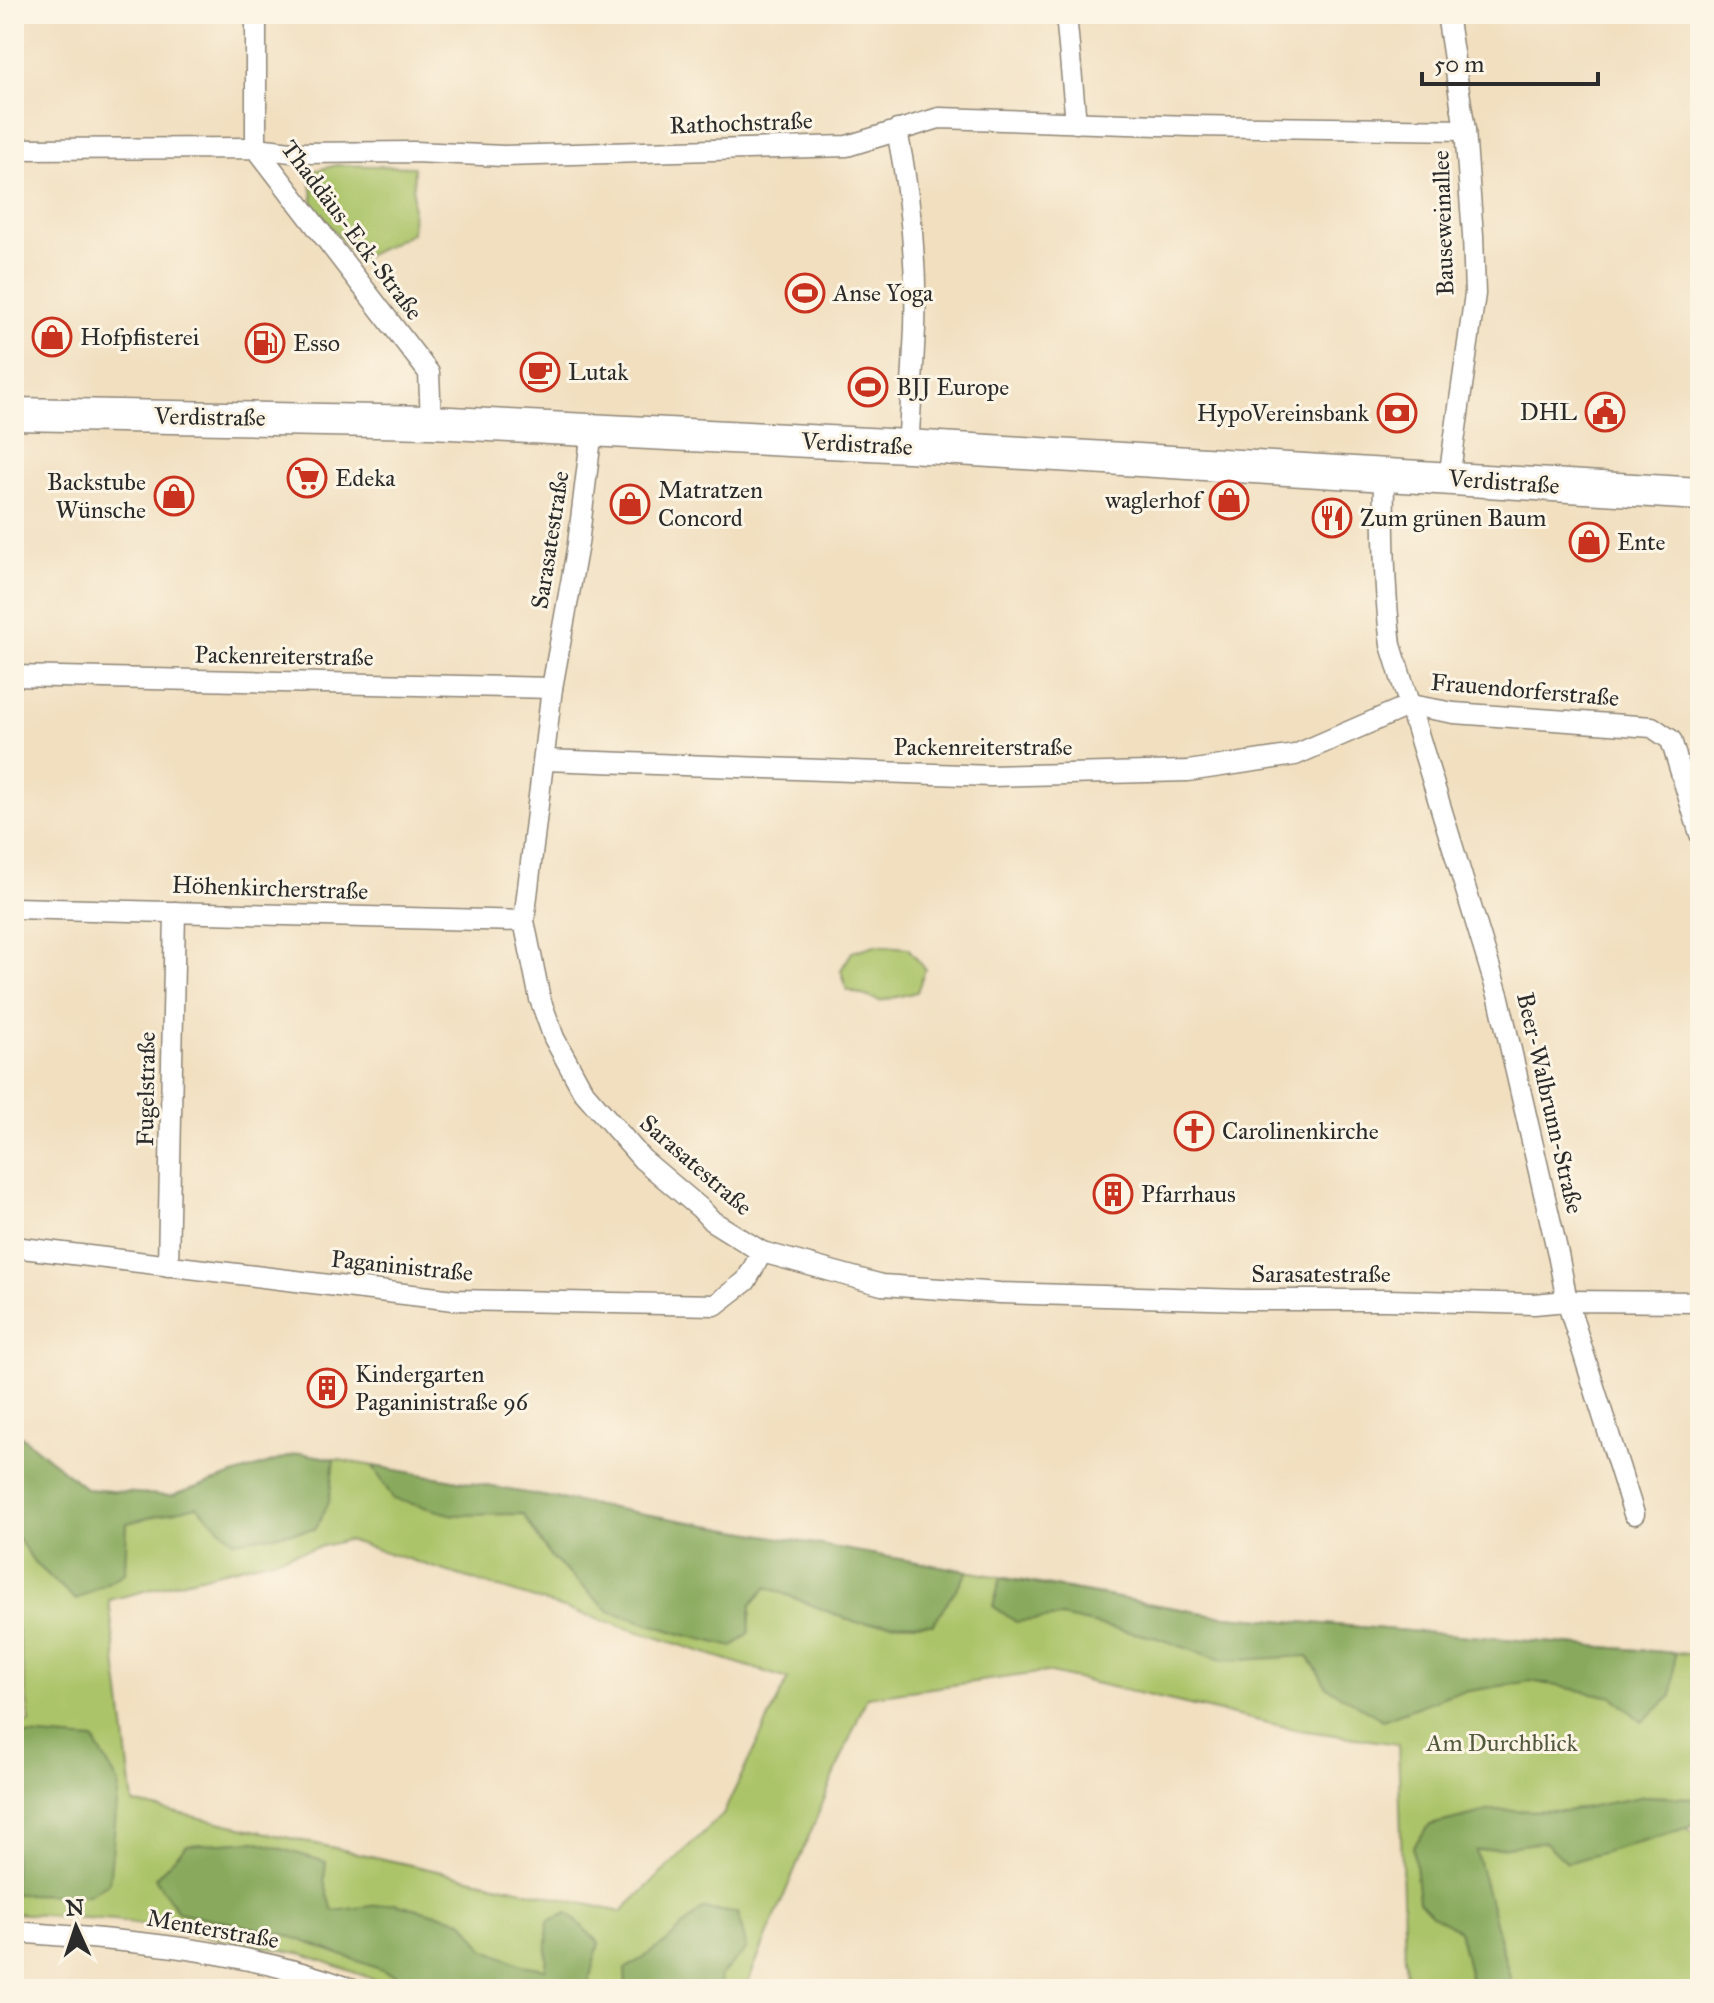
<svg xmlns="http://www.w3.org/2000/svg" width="1714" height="2003" font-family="'IM FELL Great Primer',serif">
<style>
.green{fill:#acc469;stroke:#6c784a;stroke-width:2;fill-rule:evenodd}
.forest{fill:#89aa5d;stroke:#5a6a44;stroke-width:2}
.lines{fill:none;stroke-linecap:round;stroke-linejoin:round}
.minor-casing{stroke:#8e8576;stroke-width:23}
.primary-casing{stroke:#8e8576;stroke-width:35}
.minor{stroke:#fff;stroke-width:20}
.primary{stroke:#fff;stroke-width:32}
.rail{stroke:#2b2b2b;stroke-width:6;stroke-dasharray:12 6;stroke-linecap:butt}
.labels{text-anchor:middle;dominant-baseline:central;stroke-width:6;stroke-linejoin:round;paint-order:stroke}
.street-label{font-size:24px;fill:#2b2b2b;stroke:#fcf5e5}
.poi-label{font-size:24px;fill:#2b2b2b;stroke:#fcf5e5;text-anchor:start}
.park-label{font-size:24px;fill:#52593e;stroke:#fcf5e5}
</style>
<rect width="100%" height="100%" fill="#fcf5e5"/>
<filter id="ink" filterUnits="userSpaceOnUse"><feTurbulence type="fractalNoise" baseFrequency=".0125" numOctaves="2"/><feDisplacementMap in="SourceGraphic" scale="16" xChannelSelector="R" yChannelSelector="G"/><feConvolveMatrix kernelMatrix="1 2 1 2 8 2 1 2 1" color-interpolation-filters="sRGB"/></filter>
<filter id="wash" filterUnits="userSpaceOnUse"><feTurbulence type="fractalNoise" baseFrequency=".006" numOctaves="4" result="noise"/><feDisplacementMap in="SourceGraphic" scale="32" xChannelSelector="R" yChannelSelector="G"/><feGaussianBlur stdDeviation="1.8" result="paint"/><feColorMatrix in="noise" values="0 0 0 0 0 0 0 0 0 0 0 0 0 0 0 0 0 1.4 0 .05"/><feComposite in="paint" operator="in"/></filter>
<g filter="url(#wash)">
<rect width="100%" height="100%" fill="#f1dfc0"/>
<!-- green -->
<g class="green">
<polygon points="337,165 414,167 412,233 358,260 314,207 310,172"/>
<polygon points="875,945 908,948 925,969 917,992 880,1001 847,990 841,970 852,952"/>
<path d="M14,1430l72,59 84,7 130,-43 915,162 485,40v168l-13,5 13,9v152h-294l-8,-245 -99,-14 -253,-58 -179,25 -122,292h-345l-96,-35 -188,-34 -102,-7v-190h16l-16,-119zM347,1540l441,139 -65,135 -102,98 -488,-109 -24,-203z"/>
</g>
<!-- forest -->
<g class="forest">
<polygon points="14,1430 86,1489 170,1496 300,1453 334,1459 329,1502 315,1529 234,1541 197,1506 127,1523 125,1573 76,1600 34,1562 14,1532"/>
<polygon points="373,1466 968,1571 933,1624 856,1623 767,1587 751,1605 749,1633 733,1647 681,1634 609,1611 549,1555 523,1514 454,1515 393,1499"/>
<polygon points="1001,1578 1215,1615 1675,1653 1672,1696 1642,1722 1613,1697 1531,1681 1451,1694 1383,1720 1327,1687 1308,1656 1224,1661 1157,1638 1061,1617 1016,1622 993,1606"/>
<polygon points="27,1735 94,1740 119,1784 109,1883 88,1895 14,1894 14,1737"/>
<polygon points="1645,1796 1694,1798 1700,1806 1700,1823 1687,1828 1567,1863 1545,1842 1476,1851 1513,1989 1471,1989 1471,1981 1459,1930 1432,1915 1419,1901 1413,1846 1430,1825 1492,1810 1567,1811"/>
<polygon points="255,1841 326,1862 324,1881 333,1911 395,1903 464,1921 484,1949 522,1965 546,1969 548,1921 568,1913 599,1943 589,1980 591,1989 434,1989 284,1934 178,1912 155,1878 187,1845"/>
<polygon points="702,1909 738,1913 747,1949 720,1976 722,1989 626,1989 625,1969 665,1943"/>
</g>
</g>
<g filter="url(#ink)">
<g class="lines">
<defs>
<g id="minor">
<polyline points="256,14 256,148 429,373 431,422"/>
<polyline points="1066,14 1076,123"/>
<polyline points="1447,14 1465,130 1473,235 1475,294 1449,478"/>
<path d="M897,130c13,65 20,132 18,198 -2,40 -4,79 -7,118"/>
<polyline points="14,149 256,148 300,153 414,152 504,156 847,146 939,118 1191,126 1465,130"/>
<polyline points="592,430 578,544 552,688 524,921 540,999 554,1038 583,1091 642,1159 700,1208 712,1221 762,1252 882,1285 1000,1293 1244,1300 1387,1300 1534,1304 1567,1301 1700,1302"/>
<path d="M1384,474c-1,58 0,114 7,171l108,353 59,256 9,47 67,213"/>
<polyline points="14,676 552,688"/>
<polyline points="1410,705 1454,713 1652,727 1671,740 1700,834"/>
<polyline points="544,760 991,776 1188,771 1295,755 1410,705"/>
<polyline points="14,908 524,921"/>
<polyline points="14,1247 454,1300 715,1305 746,1281 762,1252"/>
<polyline points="168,1266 175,912"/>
<path d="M14,1932c114,8 229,17 337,57"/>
</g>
<polyline id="primary" points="14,414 431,422 908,446 1700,494"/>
</defs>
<!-- minor casing -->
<use href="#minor" class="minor-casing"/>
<!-- primary casing -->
<use href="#primary" class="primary-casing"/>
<!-- minor -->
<use href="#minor" class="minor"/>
<!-- primary -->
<use href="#primary" class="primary"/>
<!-- rail -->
<polyline class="rail" points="1691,14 1700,42"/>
</g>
</g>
<!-- icons -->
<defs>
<symbol id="stadium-ring" viewBox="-11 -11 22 22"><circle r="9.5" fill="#fcf5e5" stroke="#c8321e" stroke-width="1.5"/><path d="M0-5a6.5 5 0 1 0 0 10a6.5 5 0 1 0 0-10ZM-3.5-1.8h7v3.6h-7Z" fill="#c8321e"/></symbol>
<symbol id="shop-ring" viewBox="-11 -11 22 22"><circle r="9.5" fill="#fcf5e5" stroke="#c8321e" stroke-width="1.5"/><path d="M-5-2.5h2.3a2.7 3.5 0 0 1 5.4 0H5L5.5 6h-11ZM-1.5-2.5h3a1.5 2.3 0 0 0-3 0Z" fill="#c8321e"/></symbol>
<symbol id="fuel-ring" viewBox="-11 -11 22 22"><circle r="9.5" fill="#fcf5e5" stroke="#c8321e" stroke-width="1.5"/><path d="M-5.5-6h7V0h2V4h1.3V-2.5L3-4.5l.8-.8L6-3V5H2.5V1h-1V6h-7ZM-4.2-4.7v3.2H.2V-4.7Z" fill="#c8321e"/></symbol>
<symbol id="cafe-ring" viewBox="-11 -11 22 22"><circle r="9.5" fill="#fcf5e5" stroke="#c8321e" stroke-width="1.5"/><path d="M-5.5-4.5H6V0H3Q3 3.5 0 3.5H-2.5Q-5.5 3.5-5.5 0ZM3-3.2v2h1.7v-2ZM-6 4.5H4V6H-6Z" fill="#c8321e"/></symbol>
<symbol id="civic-ring" viewBox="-11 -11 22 22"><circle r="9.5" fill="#fcf5e5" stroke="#c8321e" stroke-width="1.5"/><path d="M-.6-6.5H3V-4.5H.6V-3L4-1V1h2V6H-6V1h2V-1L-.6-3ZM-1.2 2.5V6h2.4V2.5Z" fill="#c8321e"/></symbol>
<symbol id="bank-ring" viewBox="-11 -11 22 22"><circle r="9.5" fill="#fcf5e5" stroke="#c8321e" stroke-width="1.5"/><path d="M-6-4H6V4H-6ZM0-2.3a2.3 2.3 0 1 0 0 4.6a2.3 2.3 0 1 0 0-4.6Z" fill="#c8321e"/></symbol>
<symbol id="supermarket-ring" viewBox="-11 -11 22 22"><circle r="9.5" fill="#fcf5e5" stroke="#c8321e" stroke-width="1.5"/><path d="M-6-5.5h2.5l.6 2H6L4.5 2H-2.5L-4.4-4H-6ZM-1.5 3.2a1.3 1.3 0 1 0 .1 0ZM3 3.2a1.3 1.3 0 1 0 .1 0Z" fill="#c8321e"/></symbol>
<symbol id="restaurant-ring" viewBox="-11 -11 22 22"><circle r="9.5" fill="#fcf5e5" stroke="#c8321e" stroke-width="1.5"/><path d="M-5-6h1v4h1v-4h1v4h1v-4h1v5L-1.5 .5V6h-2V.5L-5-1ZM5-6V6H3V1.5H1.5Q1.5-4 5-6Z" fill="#c8321e"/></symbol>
<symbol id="church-ring" viewBox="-11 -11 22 22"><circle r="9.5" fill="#fcf5e5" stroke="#c8321e" stroke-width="1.5"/><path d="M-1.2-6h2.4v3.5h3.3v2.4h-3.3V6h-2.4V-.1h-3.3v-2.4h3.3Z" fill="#c8321e"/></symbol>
<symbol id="building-ring" viewBox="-11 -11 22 22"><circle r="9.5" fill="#fcf5e5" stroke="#c8321e" stroke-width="1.5"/><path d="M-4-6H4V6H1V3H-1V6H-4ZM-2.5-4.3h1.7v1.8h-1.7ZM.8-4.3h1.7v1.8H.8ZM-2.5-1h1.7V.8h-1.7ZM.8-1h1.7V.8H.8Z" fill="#c8321e"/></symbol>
</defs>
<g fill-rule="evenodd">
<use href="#stadium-ring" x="783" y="271" width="44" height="44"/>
<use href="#shop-ring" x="30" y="315" width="44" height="44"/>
<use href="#fuel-ring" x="243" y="321" width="44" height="44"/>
<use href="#cafe-ring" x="518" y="350" width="44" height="44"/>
<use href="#stadium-ring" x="846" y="365" width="44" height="44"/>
<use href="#civic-ring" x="1583" y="390" width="44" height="44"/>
<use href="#bank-ring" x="1375" y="391" width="44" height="44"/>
<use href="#supermarket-ring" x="285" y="456" width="44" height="44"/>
<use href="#shop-ring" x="152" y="474" width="44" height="44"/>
<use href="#shop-ring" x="1207" y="478" width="44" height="44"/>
<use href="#shop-ring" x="608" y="482" width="44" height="44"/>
<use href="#restaurant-ring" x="1310" y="496" width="44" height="44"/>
<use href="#shop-ring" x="1567" y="520" width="44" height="44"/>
<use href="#church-ring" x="1172" y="1109" width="44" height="44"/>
<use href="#building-ring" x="1091" y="1172" width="44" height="44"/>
<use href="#building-ring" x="305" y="1366" width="44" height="44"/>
</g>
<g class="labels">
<!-- street labels -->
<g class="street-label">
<text transform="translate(741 123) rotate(-2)">Rathochstraße</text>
<text transform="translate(1443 223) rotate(-92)">Bauseweinallee</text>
<text transform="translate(352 230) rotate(53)">Thaddäus-Eck-Straße</text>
<text transform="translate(210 417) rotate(1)">Verdistraße</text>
<text transform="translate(857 444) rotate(3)">Verdistraße</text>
<text transform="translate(1504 482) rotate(4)">Verdistraße</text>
<text transform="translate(550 540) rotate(-81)">Sarasatestraße</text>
<text transform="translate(284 656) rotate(1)">Packenreiterstraße</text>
<text transform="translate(1525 690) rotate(5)">Frauendorferstraße</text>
<text x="983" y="747">Packenreiterstraße</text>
<text transform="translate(270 888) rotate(2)">Höhenkircherstraße</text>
<text transform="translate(146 1089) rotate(-89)">Fugelstraße</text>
<text transform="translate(1550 1103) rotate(77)">Beer-Walbrunn-Straße</text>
<text transform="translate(696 1165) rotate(41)">Sarasatestraße</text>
<text transform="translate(402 1266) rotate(6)">Paganinistraße</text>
<text x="1321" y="1274">Sarasatestraße</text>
<text transform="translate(213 1929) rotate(10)">Menterstraße</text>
</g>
<!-- poi labels -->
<g class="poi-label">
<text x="833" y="293">Anse Yoga</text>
<text x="80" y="337">Hofpfisterei</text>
<text x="293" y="343">Esso</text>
<text x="568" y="372">Lutak</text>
<text x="896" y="387">BJJ Europe</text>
<text x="1577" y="412" text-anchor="end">DHL</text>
<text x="1369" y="413" text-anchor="end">HypoVereinsbank</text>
<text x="335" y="478">Edeka</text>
<text x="146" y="482" text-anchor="end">Backstube<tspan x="146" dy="28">Wünsche</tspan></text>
<text x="658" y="490">Matratzen<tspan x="658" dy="28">Concord</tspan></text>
<text x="1201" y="500" text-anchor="end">waglerhof</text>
<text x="1360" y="518">Zum grünen Baum</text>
<text x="1617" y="542">Ente</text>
<text x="1222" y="1131">Carolinenkirche</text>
<text x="1141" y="1194">Pfarrhaus</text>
<text x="355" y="1374">Kindergarten<tspan x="355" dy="28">Paganinistraße 96</tspan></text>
</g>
<!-- park labels -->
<g class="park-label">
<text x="1502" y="1743">Am Durchblick</text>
</g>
</g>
<!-- margin -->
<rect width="1714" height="2003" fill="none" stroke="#fcf5e5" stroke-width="48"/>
<!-- north arrow -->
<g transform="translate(76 1927) rotate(357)" stroke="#fcf5e5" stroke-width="6" paint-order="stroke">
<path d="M0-6L14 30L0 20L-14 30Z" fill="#2b2b2b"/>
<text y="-12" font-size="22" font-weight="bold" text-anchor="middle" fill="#2b2b2b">N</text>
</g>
<!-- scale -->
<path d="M1422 72v12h176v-12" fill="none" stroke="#2b2b2b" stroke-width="4"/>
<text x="1434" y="72" font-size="24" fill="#2b2b2b" stroke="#fcf5e5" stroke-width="6" paint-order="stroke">50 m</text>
</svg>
